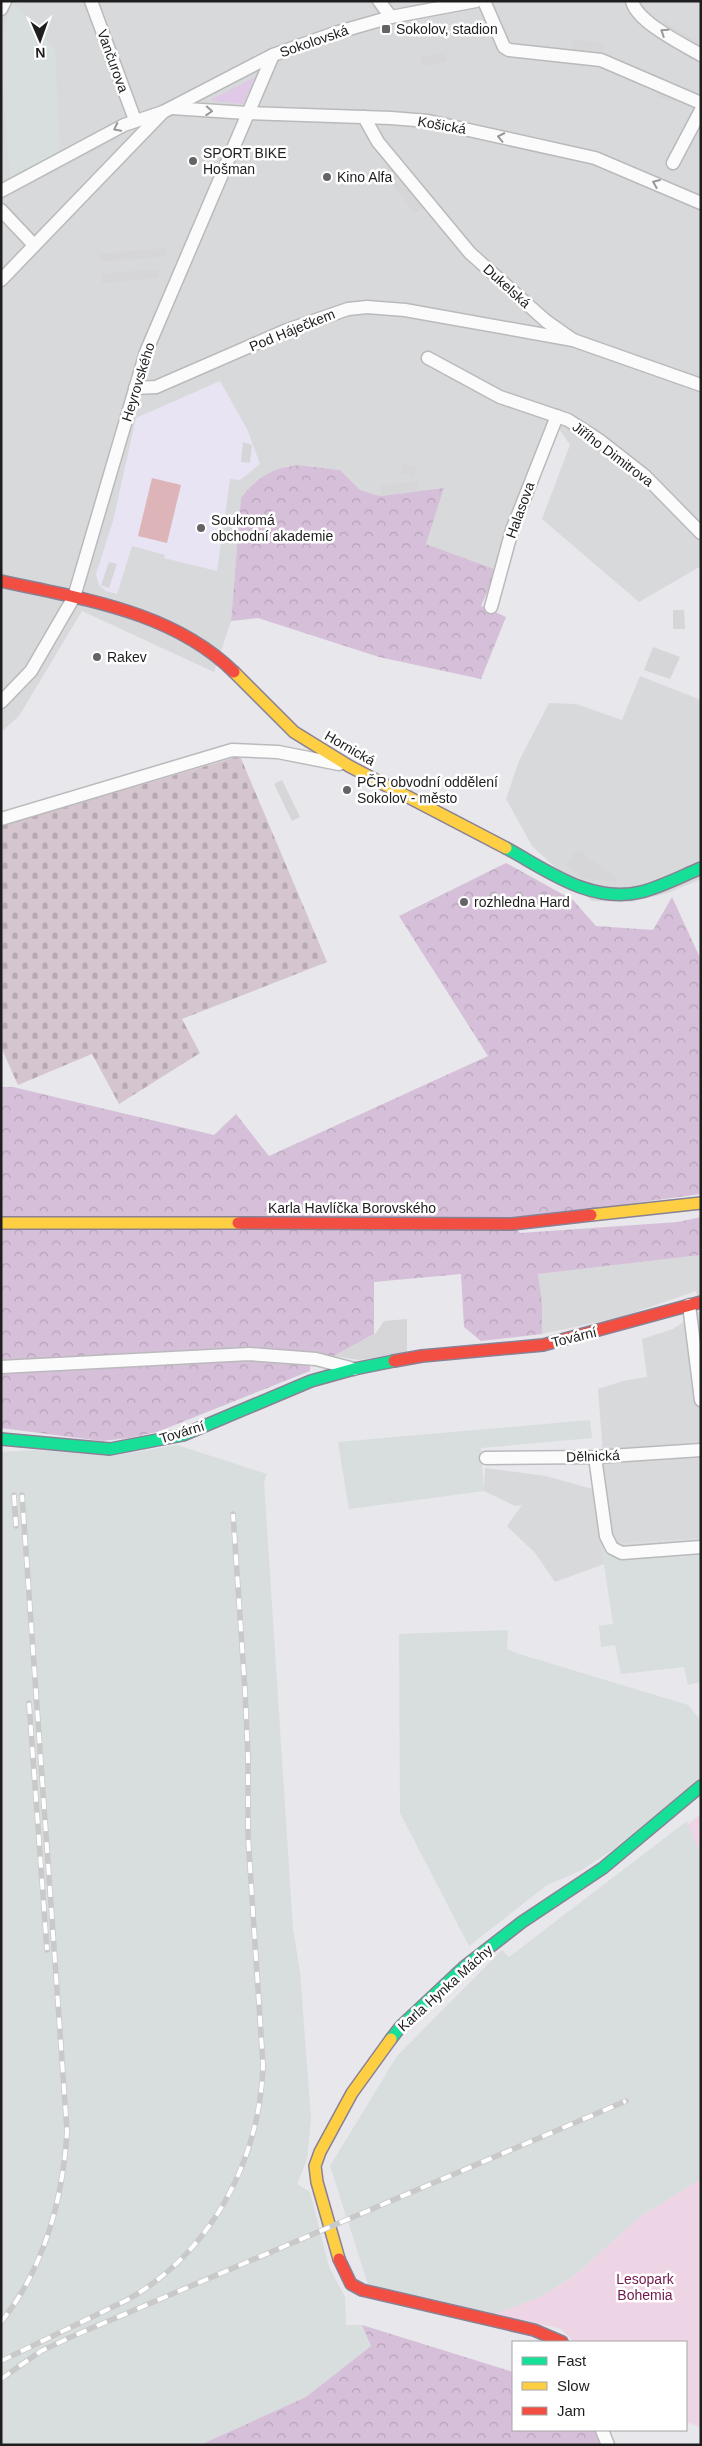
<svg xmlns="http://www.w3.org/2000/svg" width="702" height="2446" font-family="Arial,sans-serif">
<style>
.residential{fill:#d8d9db}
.industrial{fill:#d7dedd}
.education{fill:#e9e4f4}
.grass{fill:#e0c9e6}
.forest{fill:url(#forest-crowns)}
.cemetery{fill:url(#cemetery-stones)}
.park{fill:#eed5e6}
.pitch{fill:#ddb5b9}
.parking{fill:#d6d6d8}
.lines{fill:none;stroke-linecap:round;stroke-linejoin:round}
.street-casing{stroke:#bababc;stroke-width:15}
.fast-casing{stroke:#898195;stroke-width:14}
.slow-casing{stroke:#898195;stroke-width:14}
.jam-casing{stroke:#898195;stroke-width:14}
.street{stroke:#fbfbfc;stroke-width:12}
.fast{stroke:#16e098;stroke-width:11}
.slow{stroke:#ffcf43;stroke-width:11}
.jam{stroke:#f24e42;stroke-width:11}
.rail-casing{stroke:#c9c9ca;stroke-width:5.5}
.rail{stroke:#fff;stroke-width:4;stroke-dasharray:11;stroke-linecap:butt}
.oneway{stroke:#989898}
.poi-dot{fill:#646466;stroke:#fff;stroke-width:2}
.labels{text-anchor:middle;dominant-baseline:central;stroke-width:5;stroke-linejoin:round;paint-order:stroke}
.poi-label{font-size:14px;fill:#1e1e1e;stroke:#fff;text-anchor:start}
.street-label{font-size:14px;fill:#1e1e1e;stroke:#fff}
.park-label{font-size:14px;fill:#70184b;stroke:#fff}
</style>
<defs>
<pattern id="forest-crowns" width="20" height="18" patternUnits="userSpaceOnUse" patternTransform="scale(1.25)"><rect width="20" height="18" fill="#d6bfd8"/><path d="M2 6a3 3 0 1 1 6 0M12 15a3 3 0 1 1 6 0" fill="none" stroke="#b7a4b9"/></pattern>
<pattern id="cemetery-stones" width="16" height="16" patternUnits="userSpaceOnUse" patternTransform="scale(1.25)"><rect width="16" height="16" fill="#d4c5cf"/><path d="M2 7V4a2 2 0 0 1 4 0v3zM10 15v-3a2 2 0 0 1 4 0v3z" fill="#b6a9b1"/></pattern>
</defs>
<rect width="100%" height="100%" fill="#e7e7ec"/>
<!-- residential -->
<g class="residential">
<polygon points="1,1 701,1 701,566 639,602 542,519 570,445 559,429 517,537 500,569 497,570 426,544 444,488 380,496 360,490 340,470 298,465 285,467 241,498 231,621 214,672 82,611 19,716 1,732"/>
<polygon points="640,676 701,700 701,879 668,893 632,902 592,901 532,846 506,799 519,761 549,703 576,704 622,720"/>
<polygon points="701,1255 701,1538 601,1545 604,1564 555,1582 535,1553 507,1526 522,1505 515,1506 484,1491 485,1468 546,1476 592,1489 604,1466 598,1389 623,1381 647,1377 642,1339 673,1329 700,1311 696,1291 621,1317 542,1334 542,1305 538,1274"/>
</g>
<!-- industrial -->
<g class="industrial">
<polygon points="13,2 55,49 60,152 10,178 1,69 1,33"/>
<polygon points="590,1420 592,1438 481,1448 484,1491 349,1509 338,1442"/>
<polygon points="177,1445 267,1474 264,1482 293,1929 300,1972 311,2118 307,2159 297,2184 310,2192 329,2267 345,2297 346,2325 362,2325 371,2346 306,2397 200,2445 1,2445 1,1452 36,1450 112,1456"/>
<polygon points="701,1538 701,1682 688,1685 684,1667 621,1674 615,1645 601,1647 599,1626 613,1624 601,1545"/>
<polygon points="508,1630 507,1649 516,1653 688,1705 701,1721 701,1777 614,1849 580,1871 547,1885 469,1946 400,1813 399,1634"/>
<polygon points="687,1821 701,1854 701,2179 640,2217 574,2276 540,2297 496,2314 368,2284 330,2166 397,2056 502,1950 509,1957"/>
</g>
<!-- education -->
<polygon class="education" points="220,381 247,429 260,464 240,480 230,479 217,571 164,558 165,555 132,546 117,594 106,591 99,585 96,574 113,521 136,418"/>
<!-- grass -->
<polygon class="grass" points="255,77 243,104 212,101 212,99"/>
<!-- forest -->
<g class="forest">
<path d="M298,465l42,5 20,20 20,6 64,-8 -18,56 71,26 -16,36 25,11 -25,62 -102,-22 -121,-39 -27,3 10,-123c18,-22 30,-29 57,-33z"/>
<polygon points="506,863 573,900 596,926 653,930 672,897 701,960 701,1194 576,1211 512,1225 520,1233 678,1222 701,1217 701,1255 538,1274 542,1303 542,1334 481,1341 464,1327 461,1274 374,1282 374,1334 334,1356 302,1353 310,1366 310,1371 157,1432 129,1438 102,1441 1,1428 1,1087 13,1087 214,1135 236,1114 269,1156 488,1056 399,916"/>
<polygon points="362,2325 513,2372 513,2430 595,2430 601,2445 200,2445 306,2397 371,2346"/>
</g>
<!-- cemetery -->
<polygon class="cemetery" points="240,756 327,962 182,1019 200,1053 119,1104 92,1054 18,1085 1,1047 1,826"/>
<!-- park -->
<g class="park">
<polygon points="701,1814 701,1856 688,1824"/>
<polygon points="701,2179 701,2427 686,2422 686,2342 574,2342 561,2329 496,2314 540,2297 574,2276 640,2217"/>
</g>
<!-- pitch -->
<polygon class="pitch" points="152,478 181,485 167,543 138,536"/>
<!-- parking -->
<g class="parking">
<polygon points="660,21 664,21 701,44 701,54 660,28"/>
<polygon points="573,40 605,43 604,54 572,51"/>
<polygon points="445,53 447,62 422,66 420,57"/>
<polygon points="654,87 674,94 675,103 658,97"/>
<polygon points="302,107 365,110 365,115 301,112"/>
<polygon points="116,134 119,138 13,194 10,190"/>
<polygon points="387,163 423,208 415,213 380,169"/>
<polygon points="166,248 167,256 100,262 99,254"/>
<polygon points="158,269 159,278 102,283 101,274"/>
<polygon points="243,442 252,445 250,463 241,462"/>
<polygon points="402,464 416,467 414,476 401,473"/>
<polygon points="419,481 418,491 380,496 382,485"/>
<polygon points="109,562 117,564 109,588 101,585"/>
<polygon points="673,610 684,610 685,629 673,629"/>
<polygon points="653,647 680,657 670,679 644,670"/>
<polygon points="282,780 300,817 292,821 274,784"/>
<polygon points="578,850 618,879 616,883 583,878 565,865"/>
<polygon points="407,1319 407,1352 359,1360 334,1356 376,1333 384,1321"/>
</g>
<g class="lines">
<defs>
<g id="street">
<polyline points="91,1 135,120"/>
<polyline points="379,1 391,17"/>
<polyline points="484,1 504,47 509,50 601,60 701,103"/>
<path d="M632,1c5,21 50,43 69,54"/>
<polyline points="1,9 5,1"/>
<polyline points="172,108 247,113 391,118 428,121 595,158 701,203"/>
<polyline points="364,117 378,142 470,253 546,321 573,340 701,385"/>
<polyline points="673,163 701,110"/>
<polyline points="1,191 124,125 163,112"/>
<polyline points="1,210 34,245"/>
<polyline points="1,280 163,112 273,55 335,33 391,17 476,1"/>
<polyline points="428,358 500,397 568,420 599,440 645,476 701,533"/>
<polyline points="135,388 156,387 287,330 348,309 367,307 405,310 573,340"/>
<polyline points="491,607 512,530 557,416"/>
<polyline points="1,702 31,671 74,597 146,352 273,55"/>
<polyline points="1,819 232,750 278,752 339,764"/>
<polyline points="689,1305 701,1400"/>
<polyline points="1,1367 249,1354 316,1359 354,1369"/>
<polyline points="595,1457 606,1536 612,1548 622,1553 701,1547"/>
<polyline points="486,1458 595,1457 701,1450"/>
<polyline points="602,2430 608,2445"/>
</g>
<g id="fast">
<path d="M506,848c41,22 84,56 135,44 20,-5 41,-16 60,-24"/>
<polyline points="1,1439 110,1449 183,1435 311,1381 354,1369 394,1361"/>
<polyline points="391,2039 401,2026 464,1967 522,1922 603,1868 701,1786"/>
</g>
<g id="slow">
<polyline points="234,672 294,732 349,766 506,848"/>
<polyline points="591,1215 701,1203"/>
<polyline points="1,1223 238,1223"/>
<polyline points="339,2259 317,2182 315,2166 320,2152 352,2093 391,2039"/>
</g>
<g id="jam">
<path d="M1,581c81,18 171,30 233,91"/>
<polyline points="238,1223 512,1224 591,1215"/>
<polyline points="394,1361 422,1356 543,1345 701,1302"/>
<polyline points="339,2259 351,2284 362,2290 534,2330 562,2342"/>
</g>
</defs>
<!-- street casing -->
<use href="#street" class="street-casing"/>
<!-- fast casing -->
<use href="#fast" class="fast-casing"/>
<!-- slow casing -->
<use href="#slow" class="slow-casing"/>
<!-- jam casing -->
<use href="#jam" class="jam-casing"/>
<!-- street -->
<use href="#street" class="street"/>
<!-- fast -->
<use href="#fast" class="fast"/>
<!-- slow -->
<use href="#slow" class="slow"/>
<!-- jam -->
<use href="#jam" class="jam"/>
<defs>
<g id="rail">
<polyline points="14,1495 16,1526"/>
<polyline points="29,1703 47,1950"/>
<path d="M1,2322c43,-53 62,-123 66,-191l-45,-636"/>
<path d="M1,2361l124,-60c86,-47 135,-141 138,-236l-15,-229v-78l-3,-68 -12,-176"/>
<polyline points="1,2379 41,2351 71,2337 626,2101"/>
</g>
</defs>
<!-- rail casing -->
<use href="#rail" class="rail-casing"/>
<!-- rail -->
<use href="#rail" class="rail"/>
</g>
<!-- one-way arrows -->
<defs><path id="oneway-chevron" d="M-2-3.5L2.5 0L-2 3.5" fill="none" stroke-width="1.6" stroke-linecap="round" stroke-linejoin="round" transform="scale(1.25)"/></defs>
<g class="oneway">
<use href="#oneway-chevron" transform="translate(664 32) rotate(-147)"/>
<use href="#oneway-chevron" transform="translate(209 111) rotate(4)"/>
<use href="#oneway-chevron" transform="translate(117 128) rotate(153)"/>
<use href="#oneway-chevron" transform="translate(501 137) rotate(-168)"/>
<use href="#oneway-chevron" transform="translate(656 183) rotate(-157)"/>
</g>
<!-- markers -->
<g class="poi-dot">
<rect x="381" y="24" width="10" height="10" rx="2.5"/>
<circle cx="193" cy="161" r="5"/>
<circle cx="327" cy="177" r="5"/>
<circle cx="201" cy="528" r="5"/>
<circle cx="97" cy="657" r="5"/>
<circle cx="347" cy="790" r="5"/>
<circle cx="464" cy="902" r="5"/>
</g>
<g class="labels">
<!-- poi labels -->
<g class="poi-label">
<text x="396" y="29">Sokolov, stadion</text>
<text x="203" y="153">SPORT BIKE<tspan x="203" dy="16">Hošman</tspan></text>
<text x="337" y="177">Kino Alfa</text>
<text x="211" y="520">Soukromá<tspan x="211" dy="16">obchodní akademie</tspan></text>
<text x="107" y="657">Rakev</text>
<text x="357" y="782">PČR obvodní oddělení<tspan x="357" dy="16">Sokolov - město</tspan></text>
<text x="474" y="902">rozhledna Hard</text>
</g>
<!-- street labels -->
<g class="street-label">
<text transform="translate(314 41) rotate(-19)">Sokolovská</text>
<text transform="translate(113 61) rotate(70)">Vančurova</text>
<text transform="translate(442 125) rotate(10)">Košická</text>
<text transform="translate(507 286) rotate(42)">Dukelská</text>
<text transform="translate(292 330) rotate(-22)">Pod Háječkem</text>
<text transform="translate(138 382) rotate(-73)">Heyrovského</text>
<text transform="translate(613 454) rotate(37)">Jiřího Dimitrova</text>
<text transform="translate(520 510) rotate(-70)">Halasova</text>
<text transform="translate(350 748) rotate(30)">Hornická</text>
<text x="352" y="1208">Karla Havlíčka Borovského</text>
<text transform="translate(574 1337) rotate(-14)">Tovární</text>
<text transform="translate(182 1432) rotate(-17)">Tovární</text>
<text transform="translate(593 1456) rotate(-2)">Dělnická</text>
<text transform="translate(445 1988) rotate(-42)">Karla Hynka Máchy</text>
</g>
<!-- park labels -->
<g class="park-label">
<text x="645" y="2279">Lesopark<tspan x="645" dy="16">Bohemia</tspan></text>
</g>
</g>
<!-- border -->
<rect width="702" height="2446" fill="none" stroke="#1e1e1e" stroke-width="5"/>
<!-- legend -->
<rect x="512" y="2341" width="175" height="90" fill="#ffffff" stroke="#a5a5a5"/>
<rect x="522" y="2357" width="25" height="8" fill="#16e098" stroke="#a5a5a5"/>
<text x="557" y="2366" font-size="15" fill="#1e1e1e">Fast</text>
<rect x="522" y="2382" width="25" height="8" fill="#ffcf43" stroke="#a5a5a5"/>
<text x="557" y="2391" font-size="15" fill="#1e1e1e">Slow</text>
<rect x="522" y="2407" width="25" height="8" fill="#f24e42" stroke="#a5a5a5"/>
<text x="557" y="2416" font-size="15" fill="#1e1e1e">Jam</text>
<!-- north arrow -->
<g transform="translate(40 40) rotate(178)" stroke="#ffffff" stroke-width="4" paint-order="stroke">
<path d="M0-4L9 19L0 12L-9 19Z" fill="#1e1e1e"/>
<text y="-8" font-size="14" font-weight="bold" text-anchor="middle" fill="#1e1e1e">N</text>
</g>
</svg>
